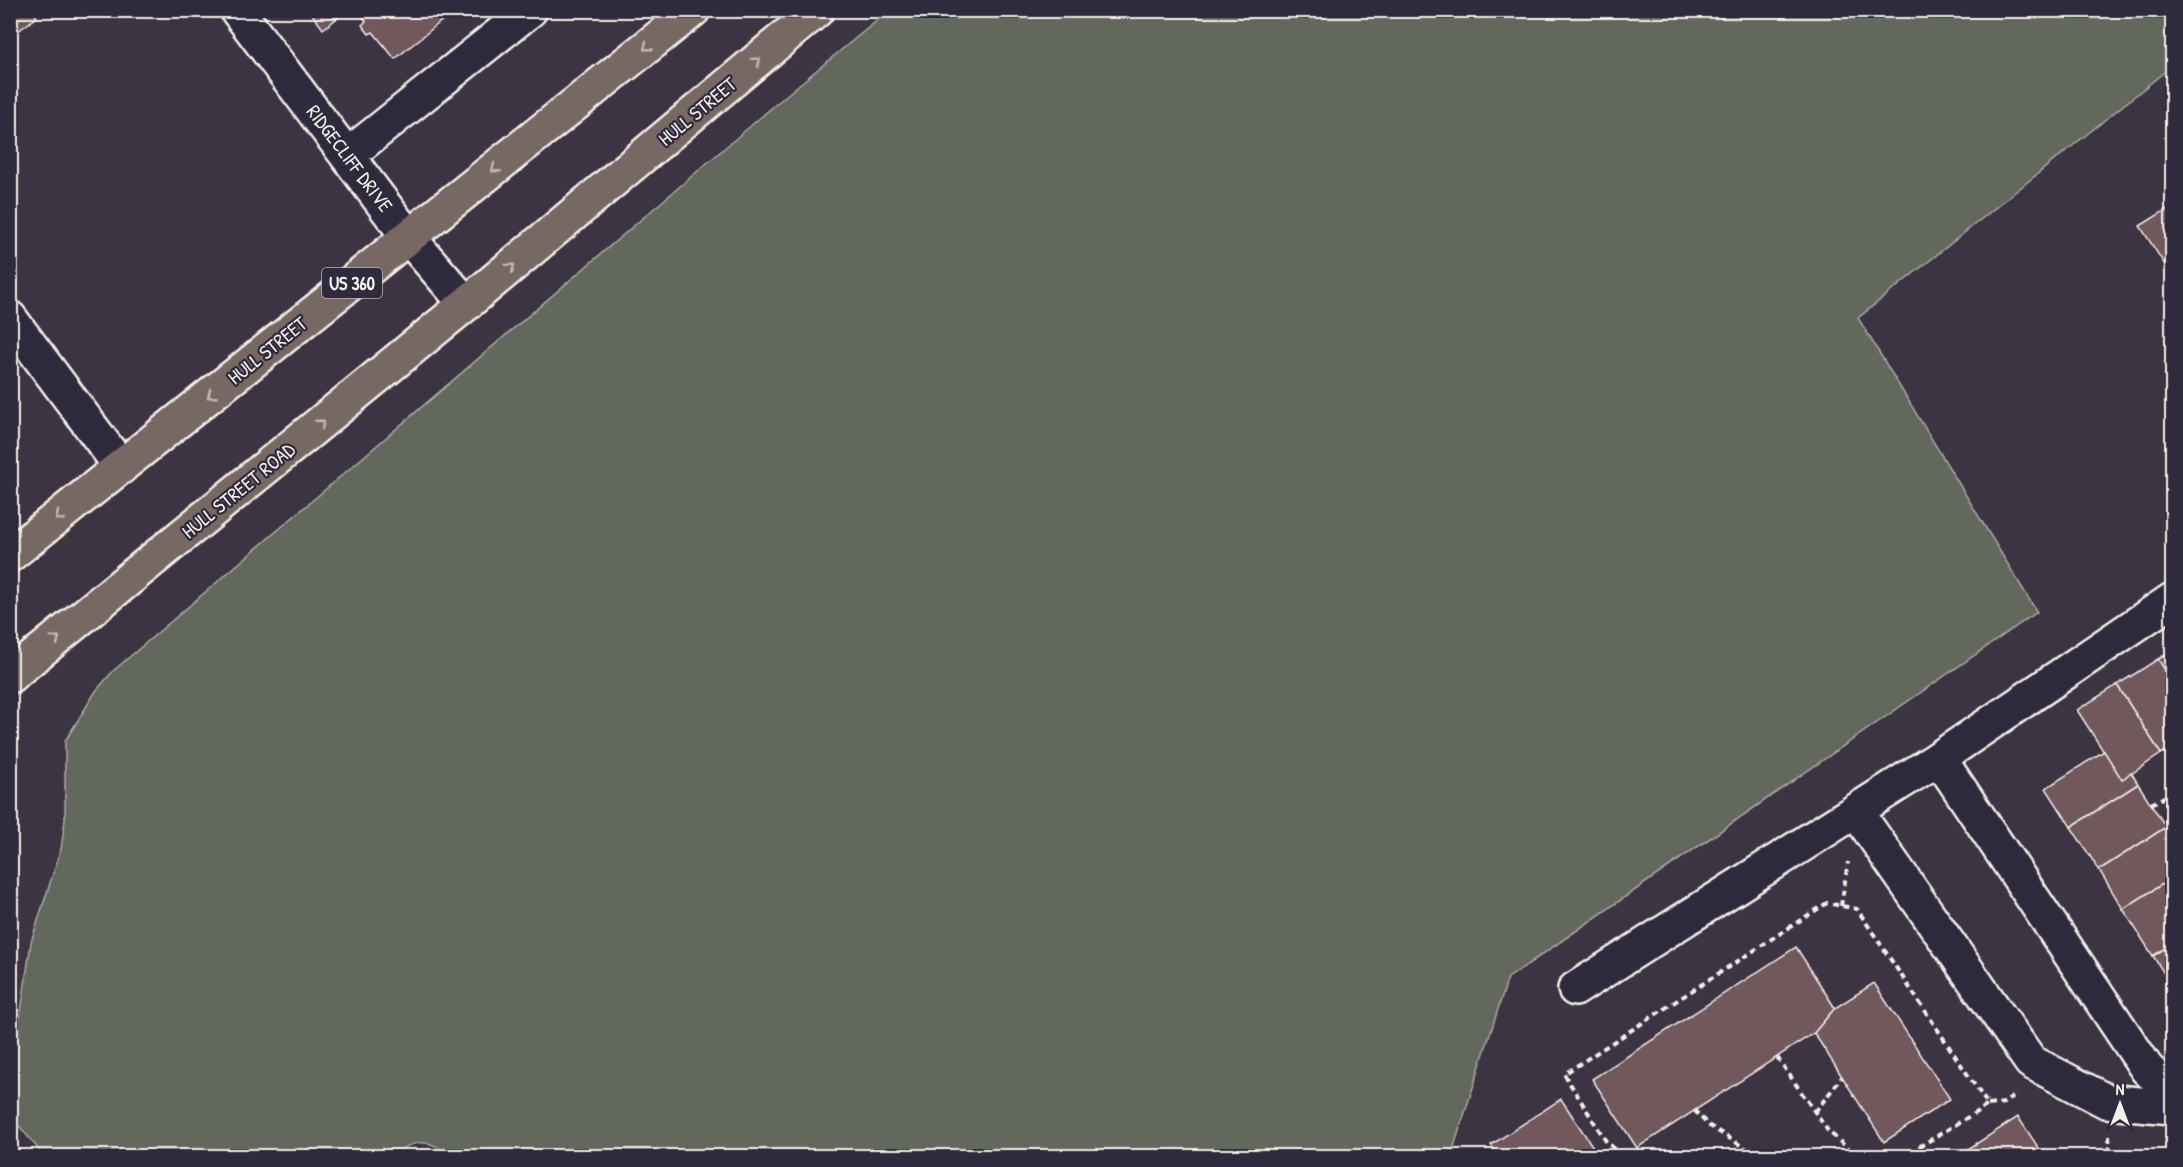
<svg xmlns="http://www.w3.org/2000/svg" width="2183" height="1167" font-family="'Patrick Hand',sans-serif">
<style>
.green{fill:#64685b;stroke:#acaca2;stroke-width:1.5}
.building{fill:#6f595d;stroke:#f4f1e8;stroke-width:1.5}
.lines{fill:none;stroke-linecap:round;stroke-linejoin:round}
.minor-casing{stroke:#f4f1e8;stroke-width:38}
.major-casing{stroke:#f4f1e8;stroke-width:38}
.path{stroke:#f4f1e8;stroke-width:4;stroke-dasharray:6 4.5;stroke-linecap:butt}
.minor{stroke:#2f2a3d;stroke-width:33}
.major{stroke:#776864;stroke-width:33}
.oneway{stroke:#c2bab3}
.labels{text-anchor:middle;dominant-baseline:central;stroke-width:4.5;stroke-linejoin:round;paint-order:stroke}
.shield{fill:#2f2a3d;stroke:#b9b5b5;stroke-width:1.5}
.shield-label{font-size:18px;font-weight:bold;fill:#f4f1e8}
.street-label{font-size:20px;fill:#f4f1e8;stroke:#2f2a3d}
</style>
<rect width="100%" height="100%" fill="#3c3343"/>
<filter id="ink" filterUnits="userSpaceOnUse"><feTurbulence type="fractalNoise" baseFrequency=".0167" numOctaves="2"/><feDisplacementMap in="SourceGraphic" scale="12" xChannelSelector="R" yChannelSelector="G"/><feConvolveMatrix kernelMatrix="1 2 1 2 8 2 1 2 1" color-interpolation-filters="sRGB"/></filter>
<g filter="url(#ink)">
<!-- green -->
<path class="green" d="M890,10l1282,1v55l-314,252 179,294 -529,366 -57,178h-1003c-19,-22 -38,-13 -59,0h-345l-29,-35 -4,-13v-64l10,-32 10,-70 30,-93 4,-29v-79l31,-50 17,-20 683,-584z"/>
<!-- building -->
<g class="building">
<polygon points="10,10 31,10 37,17 18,31 10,22"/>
<polygon points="309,10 348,10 323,29"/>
<polygon points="358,10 455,10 395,59 373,32 369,34 362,25 366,21"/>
<polygon points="2172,206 2172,276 2140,226"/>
<polygon points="2172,650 2172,681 2158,659"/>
<polygon points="2158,659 2172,681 2172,747 2161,754 2117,685"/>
<polygon points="2117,685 2161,754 2122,780 2077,710"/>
<polygon points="2104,751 2122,780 2131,772 2138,784 2071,827 2046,788"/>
<polygon points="2138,784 2166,827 2099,870 2071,827"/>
<polygon points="2166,827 2172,837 2172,878 2123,909 2099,870"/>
<polygon points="2172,878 2172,944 2153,956 2123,909"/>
<polygon points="2172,944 2172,986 2153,956"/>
<polygon points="1796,947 1835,1008 1814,1033 1637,1148 1592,1079"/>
<polygon points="1874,983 1950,1099 1884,1142 1814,1033 1835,1008"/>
<polygon points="1561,1099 1599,1156 1499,1156 1491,1145"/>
<polygon points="2018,1117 2044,1156 1957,1156"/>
</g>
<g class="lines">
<defs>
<g id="minor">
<polyline points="237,10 409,238 466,304"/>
<polyline points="348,155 530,10"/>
<polyline points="10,318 121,467"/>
<polyline points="2172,600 1939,758 2147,1069 2172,1092"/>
<polyline points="1856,811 2031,1062 2106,1101 2172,1107"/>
<polyline points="1575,989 1939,758"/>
</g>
<g id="major">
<polyline points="10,555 693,10"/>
<polyline points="10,676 466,304 817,10"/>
</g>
</defs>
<!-- minor casing -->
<use href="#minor" class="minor-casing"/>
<!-- major casing -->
<use href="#major" class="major-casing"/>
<!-- path -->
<g class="path">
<polyline points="10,411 11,412"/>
<polyline points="2151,804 2172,793"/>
<polyline points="1841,906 1848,862"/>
<polyline points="1777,1057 1828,1131 1856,1156"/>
<polyline points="1988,1105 2004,1103 2017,1094"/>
<polyline points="1694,1110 1708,1125 1758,1156"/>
<polyline points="1815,1112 1842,1077"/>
<polyline points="2109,1136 2110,1156"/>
<polyline points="1622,1156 1606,1141 1564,1074 1827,903 1857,909 1988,1105 1904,1156"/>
</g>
<!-- minor -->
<use href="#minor" class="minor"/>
<!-- major -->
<use href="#major" class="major"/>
</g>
<!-- one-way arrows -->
<defs><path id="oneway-chevron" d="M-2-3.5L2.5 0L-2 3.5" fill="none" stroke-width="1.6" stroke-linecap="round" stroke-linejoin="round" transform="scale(1.5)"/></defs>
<g class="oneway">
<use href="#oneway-chevron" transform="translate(647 47) rotate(141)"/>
<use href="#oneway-chevron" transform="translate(757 61) rotate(-40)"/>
<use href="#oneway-chevron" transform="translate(495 169) rotate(141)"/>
<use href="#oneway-chevron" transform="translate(511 267) rotate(-40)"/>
<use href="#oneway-chevron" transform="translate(211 395) rotate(141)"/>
<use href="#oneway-chevron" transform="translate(321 423) rotate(-39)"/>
<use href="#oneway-chevron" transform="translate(59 517) rotate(141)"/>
<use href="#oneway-chevron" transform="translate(56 639) rotate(-39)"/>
</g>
</g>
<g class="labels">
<!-- shield labels -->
<rect class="shield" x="322" y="268" width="60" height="30" rx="4.5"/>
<g class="shield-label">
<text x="352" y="283">US 360</text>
</g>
<!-- street labels -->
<g class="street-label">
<text transform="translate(697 111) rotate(-40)">HULL STREET</text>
<text transform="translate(350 158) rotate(53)">RIDGECLIFF DRIVE</text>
<text transform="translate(267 350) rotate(-39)">HULL STREET</text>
<text transform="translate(238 490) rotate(-39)">HULL STREET ROAD</text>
</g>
</g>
<!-- margin -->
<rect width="2183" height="1167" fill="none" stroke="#2f2a3d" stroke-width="36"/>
<rect x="18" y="18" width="2147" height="1131" fill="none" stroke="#f4f1e8" stroke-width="2" filter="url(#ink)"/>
<!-- north arrow -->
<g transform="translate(2120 1104)" stroke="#2f2a3d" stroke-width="4.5" paint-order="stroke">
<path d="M0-4.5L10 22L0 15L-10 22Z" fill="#f4f1e8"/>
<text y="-9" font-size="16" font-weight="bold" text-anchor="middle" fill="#f4f1e8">N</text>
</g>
</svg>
